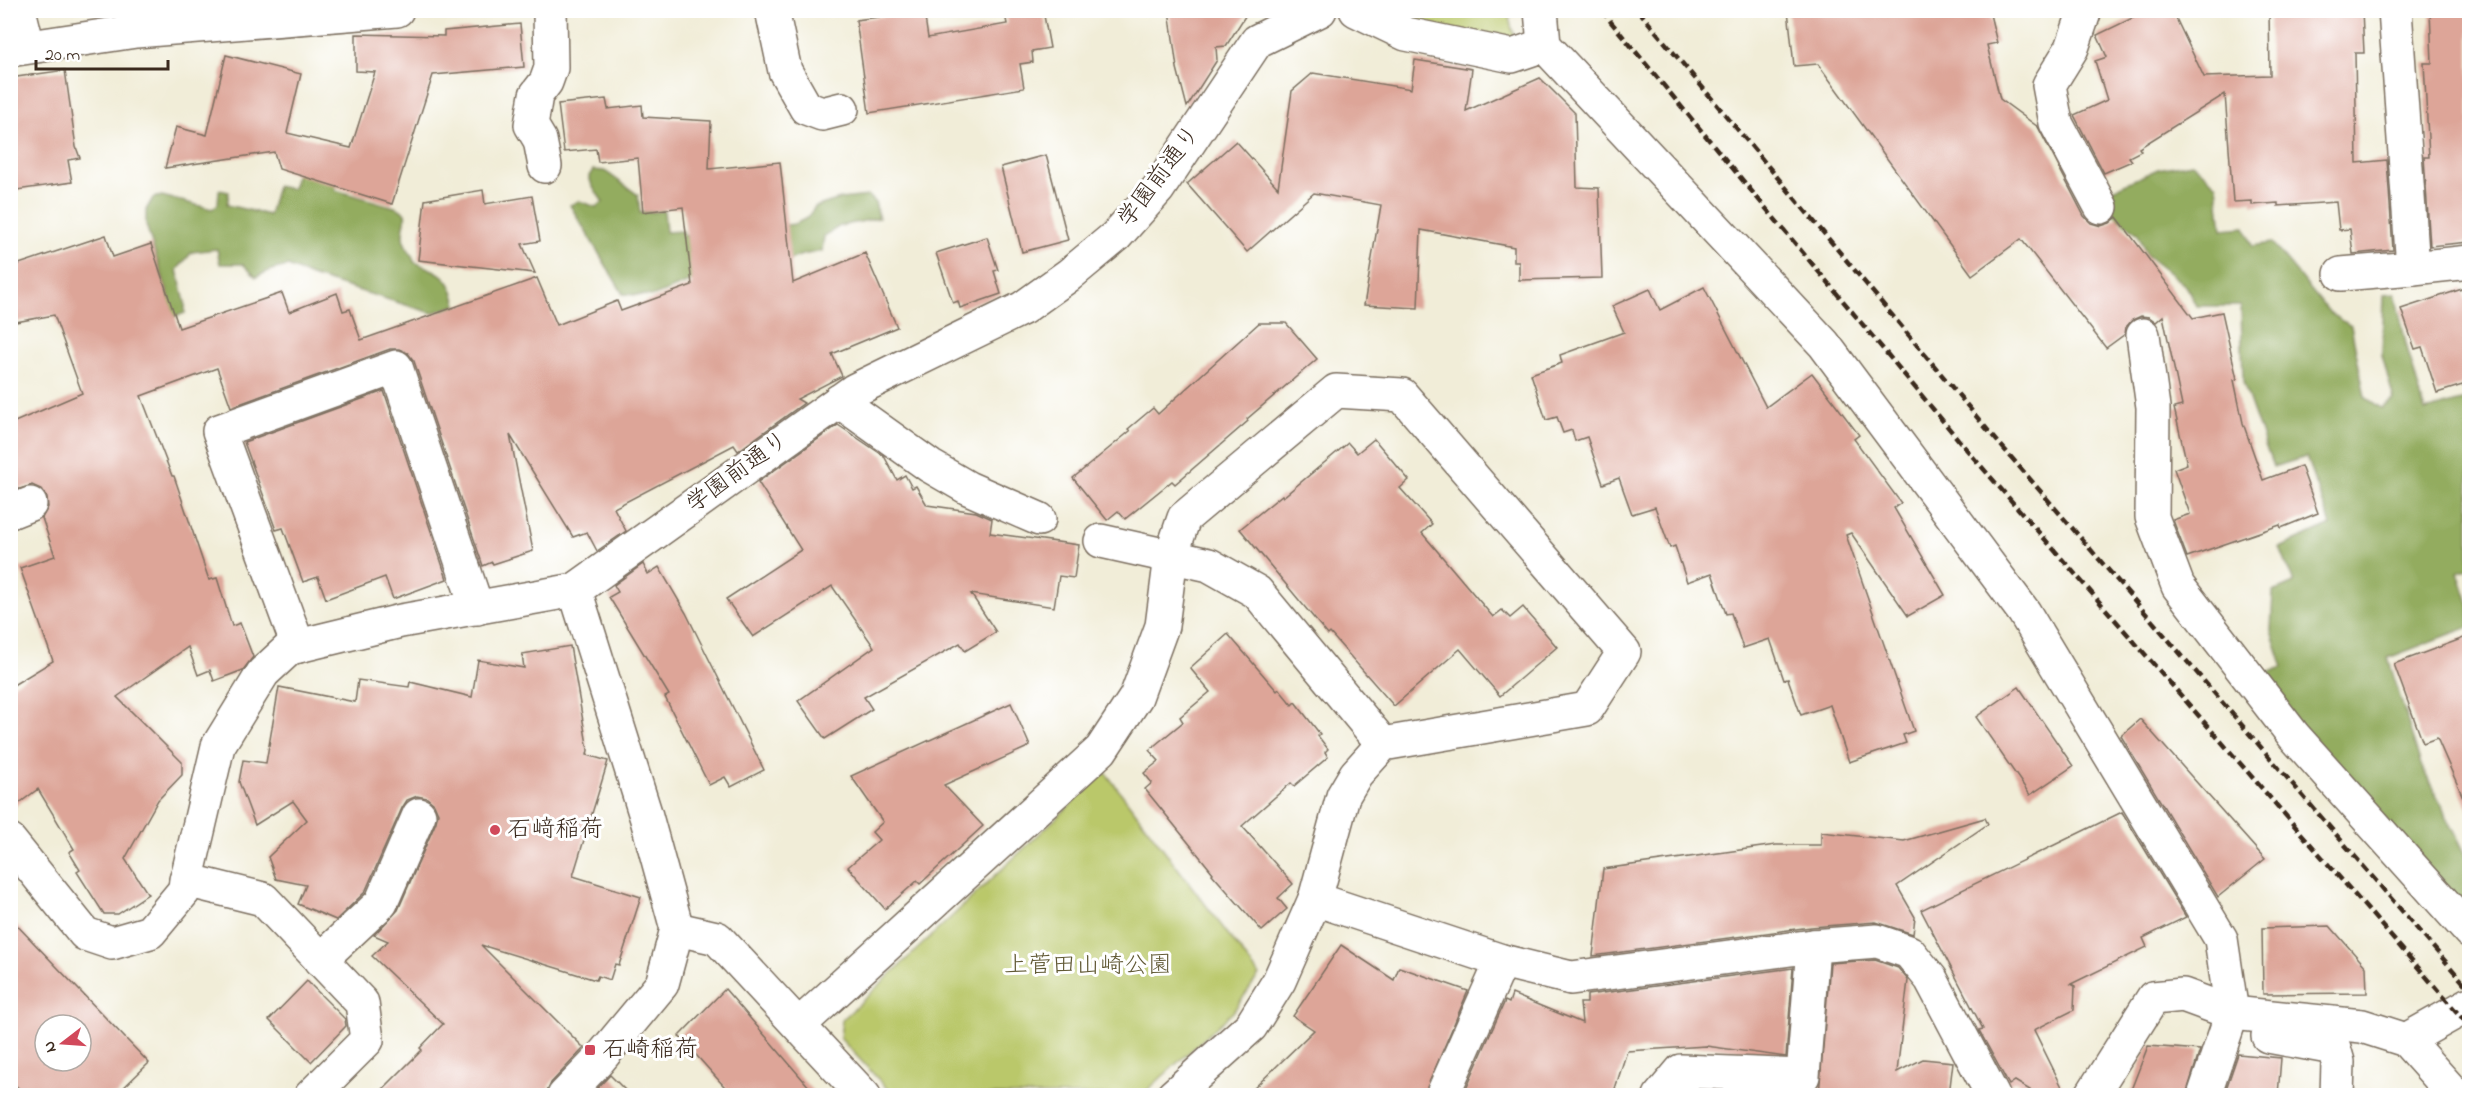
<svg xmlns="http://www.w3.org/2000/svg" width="2480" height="1106" font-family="'Indie Flower','Klee One',sans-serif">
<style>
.green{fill:#bac86a;stroke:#7a7944;stroke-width:1.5}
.forest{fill:#93ac5e;stroke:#676b3e;stroke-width:1.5}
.building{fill:#dda598;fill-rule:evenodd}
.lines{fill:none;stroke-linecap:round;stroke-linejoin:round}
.minor-casing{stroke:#7b6e5f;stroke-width:36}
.major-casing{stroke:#7b6e5f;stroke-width:36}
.minor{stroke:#fff;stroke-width:33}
.major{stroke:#fff;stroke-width:33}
.rail{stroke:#3b2a1e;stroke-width:4.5;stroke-dasharray:9 4.5;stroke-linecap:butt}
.poi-dot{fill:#d1495b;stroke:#fff;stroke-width:2}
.labels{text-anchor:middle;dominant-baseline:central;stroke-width:6;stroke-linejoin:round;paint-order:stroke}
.street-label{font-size:24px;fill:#3b2a1e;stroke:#fff}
.poi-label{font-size:24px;fill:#3b2a1e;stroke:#fff;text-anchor:start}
.park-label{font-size:24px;fill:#615935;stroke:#fff}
</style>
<rect width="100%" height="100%" fill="#fff"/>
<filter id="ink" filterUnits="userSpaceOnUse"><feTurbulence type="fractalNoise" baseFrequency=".0167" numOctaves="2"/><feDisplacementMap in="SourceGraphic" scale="12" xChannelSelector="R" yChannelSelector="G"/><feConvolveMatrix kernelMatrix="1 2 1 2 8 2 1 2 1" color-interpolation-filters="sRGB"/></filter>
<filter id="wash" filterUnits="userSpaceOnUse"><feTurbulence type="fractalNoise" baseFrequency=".008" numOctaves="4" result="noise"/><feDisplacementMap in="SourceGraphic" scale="24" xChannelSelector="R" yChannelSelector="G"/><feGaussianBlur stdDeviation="1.35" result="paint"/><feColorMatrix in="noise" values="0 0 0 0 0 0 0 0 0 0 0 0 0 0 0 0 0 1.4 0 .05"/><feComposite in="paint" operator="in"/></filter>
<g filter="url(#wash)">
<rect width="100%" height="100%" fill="#f1edd8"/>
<!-- green -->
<g class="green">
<polygon points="1387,11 1512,11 1514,15 1509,18 1516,44 1438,32"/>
<polygon points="1105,772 1259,975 1233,1012 1142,1095 893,1095 840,1038 842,1020"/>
</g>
<!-- forest -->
<g class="forest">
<path d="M305,144l38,11 -8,35 63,18 7,5c2,9 -3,14 -2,23 0,11 10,16 11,26 27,11 36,12 43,43l-25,8 -121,-37 -23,-10 -17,4 -15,7 -13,-13h-23l-3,-15 -25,3 -15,18 8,32v11l-45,16 -4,-17 34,-13 -24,-74v-15l7,-12 9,-2 50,13 6,-5 1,-14 10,2 -2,13 42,10 8,-29 15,3z"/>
<polygon points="2192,163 2217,185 2222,229 2245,227 2252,246 2272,243 2330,313 2351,326 2365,397 2381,408 2394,400 2382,355 2384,295 2395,294 2406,344 2425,411 2469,399 2469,568 2458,572 2469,606 2469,627 2388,658 2421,765 2469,861 2469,918 2300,732 2267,673 2283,667 2271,631 2273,592 2294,583 2280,548 2331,525 2306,457 2273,467 2243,382 2241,306 2196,306 2187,287 2147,255 2138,234 2109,210 2109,191 2158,169"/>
<polygon points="593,170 605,171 638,195 640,213 664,211 666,232 683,231 684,236 795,224 807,218 815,207 840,199 869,196 875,202 879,218 840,226 824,236 822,251 802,255 749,276 719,270 654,296 623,294 570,205 579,201 596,207 603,202 592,186 589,176"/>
</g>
<g id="blocks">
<!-- building -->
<g class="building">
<polygon points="1029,10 1043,10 1050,48 1032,51 1033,62 1020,64 1024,88 869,113 856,20 924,11 928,38 1007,24 1005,14"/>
<polygon points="1169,10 1249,10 1226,46 1216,47 1217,60 1187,107 1177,68"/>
<polygon points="1788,10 1989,10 1997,43 1987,45 2000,99 2038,127 2084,216 2091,223 2101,226 2110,223 2117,217 2193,318 2222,312 2237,379 2234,380 2243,423 2263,480 2301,466 2318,513 2281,528 2280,525 2187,557 2173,520 2190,514 2174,469 2187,464 2174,408 2182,406 2163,316 2156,322 2149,317 2141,316 2132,320 2126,327 2125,334 2106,348 2021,239 1972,275 1818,64 1794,66"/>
<polygon points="2149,10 2172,10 2204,77 2270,75 2269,10 2362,10 2364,53 2355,53 2357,163 2387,160 2393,250 2353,254 2350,229 2339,230 2336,202 2278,206 2278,203 2252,205 2252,201 2233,202 2225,94 2139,148 2141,151 2129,157 2132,161 2104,173 2074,115 2107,100 2095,61 2107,57 2097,35"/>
<polygon points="2430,10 2469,10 2469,242 2430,246 2424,157 2429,157 2424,63 2432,63"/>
<polygon points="520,24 524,67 433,75 392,204 279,169 274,152 165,168 176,127 207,135 226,55 301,74 287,133 351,148 375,72 356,71 356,34 444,36 444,31"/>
<polygon points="1415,60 1472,69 1466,111 1540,78 1575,113 1577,187 1599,188 1602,278 1519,280 1519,262 1514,262 1514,247 1421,230 1418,308 1364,305 1381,205 1314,193 1247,252 1187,184 1236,141 1278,188 1292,91 1313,73 1411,89"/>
<polygon points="65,70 76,147 80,158 68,160 72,182 10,191 10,78"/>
<polygon points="606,99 608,109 642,105 643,117 711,121 709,169 780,162 793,283 865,253 897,327 832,354 842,376 797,399 804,403 738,451 734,445 614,508 626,531 597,551 587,532 573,537 510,435 533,551 493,564 492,562 483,566 414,361 408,353 399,349 390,349 231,407 217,368 141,396 172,476 174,476 209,580 217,578 232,626 240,623 253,657 243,670 214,681 210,670 198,675 188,647 117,697 182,762 182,775 158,800 125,859 148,894 118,914 104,914 77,872 80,870 69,852 74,849 38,789 10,810 10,687 53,661 20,568 55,556 42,518 48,507 47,497 41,489 32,485 10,492 10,424 82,393 54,315 10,323 10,267 106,235 113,257 151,244 179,328 282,293 289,312 337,293 343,311 350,309 361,340 537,278 557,325 617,301 621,311 692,285 683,207 643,212 638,158 598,162 596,149 564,152 558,104"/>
<polygon points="1046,155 1068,240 1022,252 1001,167"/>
<polygon points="483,190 485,204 532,196 540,241 522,244 535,273 418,260 425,200"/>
<polygon points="987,237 998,270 994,271 1001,294 960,308 958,301 953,303 936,253"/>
<polygon points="1704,287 1766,407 1812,373 1859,435 1854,439 1901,503 1894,508 1945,595 1908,616 1851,533 1846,535 1914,731 1903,735 1906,743 1849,762 1830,705 1801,715 1788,679 1784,680 1770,639 1743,648 1731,613 1726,614 1712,573 1687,582 1675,546 1670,548 1655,507 1632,514 1619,478 1603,484 1587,437 1575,441 1572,430 1563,433 1557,417 1546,420 1531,374 1562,363 1560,355 1624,332 1612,306 1650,289 1660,310"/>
<polygon points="2462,289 2469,309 2469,383 2437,393 2422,347 2415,349 2401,309"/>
<polygon points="1259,323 1286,323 1317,359 1247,419 1248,421 1175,484 1172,481 1125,519 1118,511 1107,520 1073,478 1130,431 1128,429 1153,408 1158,414"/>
<polygon points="384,391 447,579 393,599 385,577 326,599 318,577 303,582 283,528 276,530 244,442"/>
<polygon points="838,425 884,456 897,480 905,475 912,488 916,486 927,505 976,512 992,519 990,533 1079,545 1074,578 1059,576 1054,607 971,594 996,632 965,651 960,643 864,697 872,709 825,739 798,701 874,647 832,586 753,637 726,599 801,550 758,482"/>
<polygon points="1374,439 1409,480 1400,488 1432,524 1422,533 1493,617 1502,610 1510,618 1523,607 1557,647 1500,696 1460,649 1394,706 1330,633 1328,635 1240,529 1282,495 1283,497 1348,443 1357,453"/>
<polygon points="643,564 648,574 659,567 686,613 764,770 731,787 725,777 709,785 665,697 669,695 609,597 618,592 614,585"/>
<polygon points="1228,634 1277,691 1279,689 1292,705 1295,702 1320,734 1318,736 1328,749 1325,752 1328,757 1294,786 1291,783 1242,826 1293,884 1278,898 1287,909 1262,931 1212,874 1213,873 1145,789 1152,783 1144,773 1159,761 1149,750 1183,722 1180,717 1210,692 1190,668"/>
<polygon points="2469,636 2469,811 2437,738 2423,743 2394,664"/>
<polygon points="570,646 588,750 587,755 608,761 573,876 641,897 619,965 615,964 610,980 598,976 596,980 481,945 584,1048 551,1083 546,1095 377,1095 422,1050 420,1048 443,1024 372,956 388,941 374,935 398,910 436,822 438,813 434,804 427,798 417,796 407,800 402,808 365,892 336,920 298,904 306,885 276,879 268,857 307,820 293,801 255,825 239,782 243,760 266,763 279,687 355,702 358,680 409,687 410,682 472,697 478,660 524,668 522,654"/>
<polygon points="2019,687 2073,766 2030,795 1976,717"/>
<polygon points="1011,703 1030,746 944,785 983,826 920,884 917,881 885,909 848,867 879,840 872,832 883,822 851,776"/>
<polygon points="2140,719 2265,859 2218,897 2121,736"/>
<polygon points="2122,812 2186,917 2143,938 2147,947 2071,984 2075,986 2074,1010 2034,1030 2066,1095 2038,1095 2015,1081 2009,1085 1979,1030 1983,1029 1921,910"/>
<polygon points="1985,818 1988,824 1897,886 1915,917 1913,934 1876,922 1811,927 1593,956 1603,869 1776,845 1821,845 1821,832 1904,841"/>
<path d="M10,918l139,145 -33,32h-90l-16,-15zM45,1025h36v36h-36z"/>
<polygon points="2330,926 2366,967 2367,993 2263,994 2262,928"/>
<polygon points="1341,945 1394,980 1399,967 1468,991 1424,1095 1247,1095 1314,1030 1293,1016"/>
<polygon points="1875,960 1898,968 1908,980 1897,1072 1923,1059 1953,1062 1949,1095 1819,1095 1830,963"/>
<polygon points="1793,968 1786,1057 1706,1046 1627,1051 1613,1095 1463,1095 1505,1001 1509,1003 1512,994 1582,1023 1580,1003 1587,1003 1587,995"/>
<polygon points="307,981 345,1019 346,1026 311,1062 269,1020"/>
<polygon points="725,989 816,1095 732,1095 679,1036"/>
<polygon points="2148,1046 2200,1050 2186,1095 2129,1095"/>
<polygon points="2238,1054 2281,1058 2278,1095 2224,1095"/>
<polygon points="610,1075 630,1095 591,1095"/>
</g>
</g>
</g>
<g filter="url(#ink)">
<use href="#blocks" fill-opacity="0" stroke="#7b6e5f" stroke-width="1.5"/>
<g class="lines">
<defs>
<g id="minor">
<polyline points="19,10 28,46"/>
<polyline points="772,10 785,71 806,108 822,114 842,109"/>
<polyline points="1356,10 1406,34 1512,56 1544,45"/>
<polyline points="1541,10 1544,45 1824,344 2024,612 2221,939 2232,1013 2204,1096"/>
<polyline points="2085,10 2072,48 2049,85 2056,123 2101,207"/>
<polyline points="2395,10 2413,268 2470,262"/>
<polyline points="545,166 540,140 531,125 536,95 546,82 551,68 550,10"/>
<polyline points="2341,274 2413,268"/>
<polyline points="2143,335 2153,407 2152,517 2178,586 2294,736 2470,932"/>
<polyline points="839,401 930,466 968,488 1039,519"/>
<polyline points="10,512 30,504"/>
<polyline points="1101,541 1209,565 1257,592 1383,744"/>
<polyline points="298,646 219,431 396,367 477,608"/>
<polyline points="10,841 85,934 112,943 150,932 184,891 218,746 263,673 290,648 401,621 575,590"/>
<polyline points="186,880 263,899 362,1003 367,1040 311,1096"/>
<polyline points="1315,899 1502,961 1571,978 1813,946 1877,941 1909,952 1931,979 1993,1096"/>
<polyline points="677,929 717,938 864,1096"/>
<polyline points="320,960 381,903 419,815"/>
<polyline points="799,1025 1101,750 1136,697 1162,626 1171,556 1184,518 1336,391 1402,395 1624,652 1587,709 1383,744 1356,774 1343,796 1315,899 1279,981 1251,1026 1173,1096"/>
<polyline points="2268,1036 2334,1048 2338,1062 2337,1096"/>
<polyline points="2406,1040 2470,1004"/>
<polyline points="564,1096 598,1061 662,984 677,929 646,816 575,590 855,390 1023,308 1069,275 1116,236 1158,189 1257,41 1320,10"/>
<polyline points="1442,1096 1502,961"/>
<polyline points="1660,1096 1681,1071 1803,1076 1813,946"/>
<polyline points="2091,1096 2153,998 2183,995 2232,1013 2362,1026 2406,1040 2456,1096"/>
</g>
<polyline id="major" points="10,50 136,31 397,10"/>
</defs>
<!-- minor casing -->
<use href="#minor" class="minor-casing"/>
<!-- major casing -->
<use href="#major" class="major-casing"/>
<!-- minor -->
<use href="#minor" class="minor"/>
<!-- major -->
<use href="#major" class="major"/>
<!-- rail -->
<g class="rail">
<polyline points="1601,10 1967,450 2470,1027"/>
<polyline points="1638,10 1986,428 2470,990"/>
</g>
</g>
</g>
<!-- markers -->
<g class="poi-dot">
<circle cx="495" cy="830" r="6"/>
<rect x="584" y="1044" width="12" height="12" rx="3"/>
</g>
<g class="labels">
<!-- street labels -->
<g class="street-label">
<text transform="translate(1160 177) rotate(-53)">学園前通り</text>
<text transform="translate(738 473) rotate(-36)">学園前通り</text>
</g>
<!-- poi labels -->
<g class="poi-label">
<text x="507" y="830">石﨑稲荷</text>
<text x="602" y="1050">石崎稲荷</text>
</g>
<!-- park labels -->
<g class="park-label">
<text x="1088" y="966">上菅田山崎公園</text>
</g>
</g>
<!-- margin -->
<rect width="2480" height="1106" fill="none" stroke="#fff" stroke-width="36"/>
<!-- north arrow -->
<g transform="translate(63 1043) rotate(253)"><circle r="28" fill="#ffffff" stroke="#b1aaa5" stroke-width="1.5"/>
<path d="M0-4.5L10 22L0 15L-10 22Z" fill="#d1495b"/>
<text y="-9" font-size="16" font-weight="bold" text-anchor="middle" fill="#3b2a1e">N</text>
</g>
<!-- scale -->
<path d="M36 60v9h132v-9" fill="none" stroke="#3b2a1e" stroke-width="3"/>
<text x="45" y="60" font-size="18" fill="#3b2a1e" stroke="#ffffff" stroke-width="4.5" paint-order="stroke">20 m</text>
</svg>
